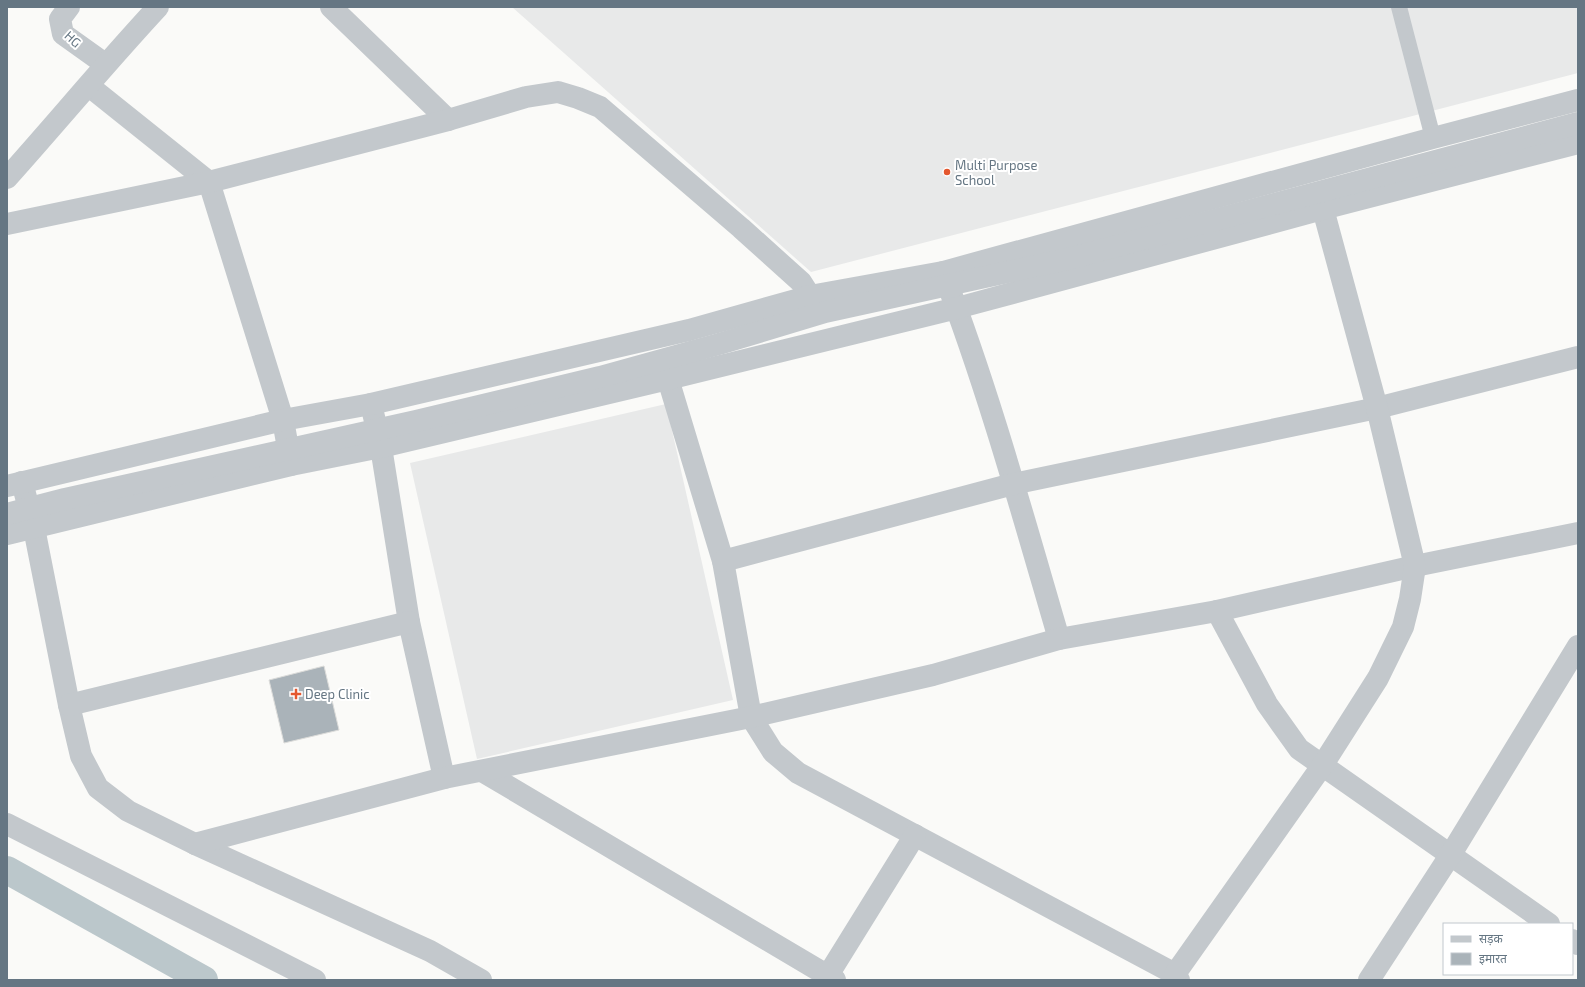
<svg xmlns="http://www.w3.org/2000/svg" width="1585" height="987" font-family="'Exo 2','Noto Sans Devanagari',sans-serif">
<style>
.built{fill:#e8e9e9}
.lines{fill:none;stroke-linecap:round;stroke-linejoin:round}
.canal{stroke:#bbc7cb;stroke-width:28}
.building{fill:#aab3b9;stroke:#dcdcda}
.service{stroke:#c3c8cc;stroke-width:16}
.minor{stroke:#c3c8cc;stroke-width:22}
.tertiary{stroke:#c3c8cc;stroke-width:22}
.tertiary-bridge{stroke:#c3c8cc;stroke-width:22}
.poi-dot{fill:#e4572e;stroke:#fff;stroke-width:1.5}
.labels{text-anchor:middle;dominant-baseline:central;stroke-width:4;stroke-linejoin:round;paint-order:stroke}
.street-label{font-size:13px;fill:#657683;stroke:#fff}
.poi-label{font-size:13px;fill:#657683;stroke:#fff;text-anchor:start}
</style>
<rect width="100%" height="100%" fill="#fafaf8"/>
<!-- built -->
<g class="built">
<polygon points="512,7 1578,7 1578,73 811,272"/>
<polygon points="666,404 733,700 477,759 410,463"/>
</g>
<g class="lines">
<!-- canal -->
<polyline class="canal" points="7,870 204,980"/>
</g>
<!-- building -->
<polygon class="building" points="324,666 339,730 284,743 269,680"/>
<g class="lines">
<!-- service -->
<polyline class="service" points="1399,7 1433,138"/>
<!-- minor -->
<g class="minor">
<polyline points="69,7 60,19 63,34 105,64"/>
<polyline points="331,7 448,120"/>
<polyline points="89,86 209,182 283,420 291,465"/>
<path d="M7,178c51,-57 99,-115 151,-171"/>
<polyline points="7,224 209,182 448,120 526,97 558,92 578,98 600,107 741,228 801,282 810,296"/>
<path d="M943,272c46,120 80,244 116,367"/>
<polyline points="668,379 723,561 751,717 773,752 798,773 1175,974 1179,980"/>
<polyline points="371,404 381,447 409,622 444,778"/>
<polyline points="22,482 34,528 69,705 81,756 98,788 128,811 195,844 430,951 481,980"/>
<polyline points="723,561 1013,484 1377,408 1578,357"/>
<polyline points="1217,611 1267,704 1299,749 1549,924"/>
<polyline points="69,705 409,622"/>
<polyline points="482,771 835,980"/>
<polyline points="7,824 315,980"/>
<polyline points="195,844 444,778 751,717 933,675 1059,639 1217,611 1415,566 1578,533"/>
<polyline points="1572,940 1578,944"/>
<polyline points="1175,974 1322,766 1378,678 1403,627 1410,599 1415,566 1377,408 1323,209"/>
<polyline points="825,980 915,835"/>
<polyline points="1369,980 1451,854 1578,646"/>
</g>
<!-- tertiary -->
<g class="tertiary">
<polyline points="7,486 283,420 371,404 689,330 810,296 943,272 1433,138 1578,100"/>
<polyline points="7,534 291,465 381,447 668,379 957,308 1323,209 1578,143"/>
</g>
<!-- tertiary-bridge -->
<polyline class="tertiary-bridge" points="7,514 65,499 416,421 600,377 719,344 825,312 1072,258 1578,123"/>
</g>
<!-- markers -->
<g class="poi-dot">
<circle cx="947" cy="172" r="4"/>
<path d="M294 688h4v4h4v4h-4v4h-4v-4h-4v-4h4z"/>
</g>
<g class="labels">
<!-- street labels -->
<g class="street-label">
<text transform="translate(73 39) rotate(42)">HG</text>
</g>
<!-- poi labels -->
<g class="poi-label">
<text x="955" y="165">Multi Purpose<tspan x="955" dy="15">School</tspan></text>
<text x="305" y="694">Deep Clinic</text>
</g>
</g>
<!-- border -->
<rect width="1585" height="987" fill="none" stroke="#657683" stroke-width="16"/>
<!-- legend -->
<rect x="1443" y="923" width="130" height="52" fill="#ffffff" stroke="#c1c8cd"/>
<rect x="1451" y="936" width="20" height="6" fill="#c3c8cc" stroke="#c1c8cd"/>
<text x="1479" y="943" font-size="12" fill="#657683">सड़क</text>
<rect x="1451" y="953" width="20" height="12" fill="#aab3b9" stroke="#c1c8cd"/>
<text x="1479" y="963" font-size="12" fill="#657683">इमारत</text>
</svg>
